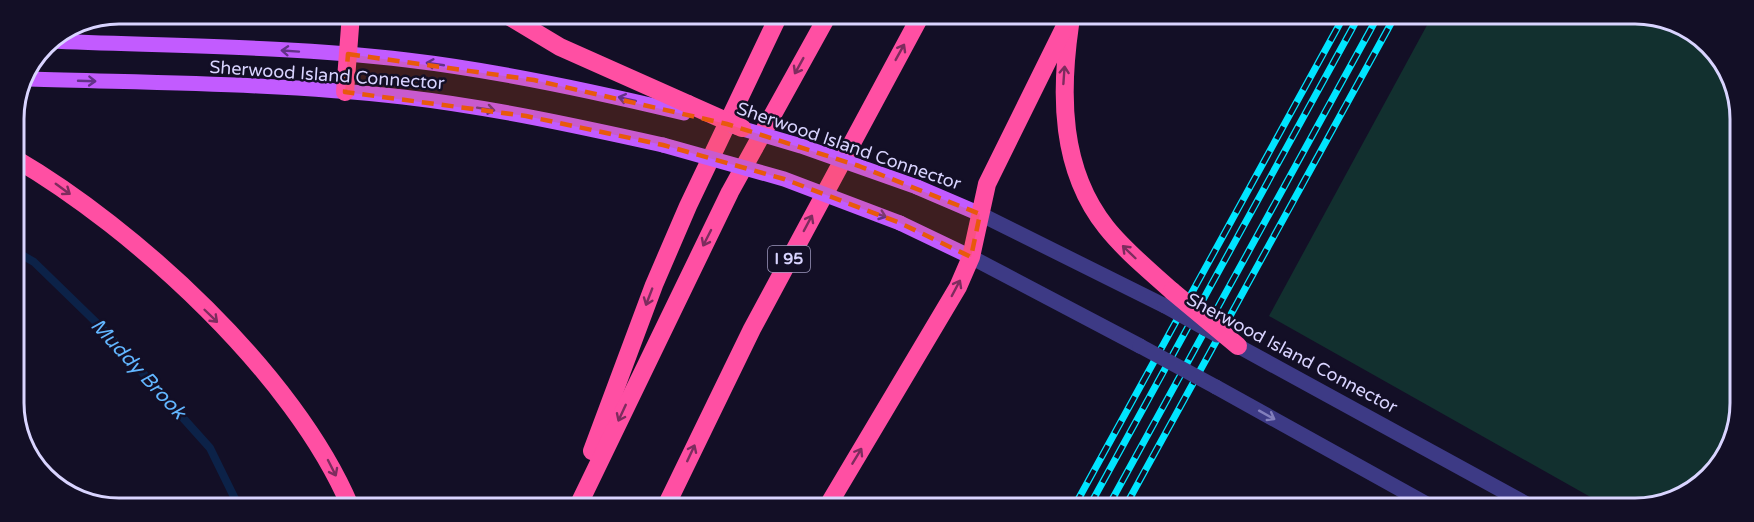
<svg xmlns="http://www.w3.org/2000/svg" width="1754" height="522" font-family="'Varela Round',sans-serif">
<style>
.green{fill:#12302f}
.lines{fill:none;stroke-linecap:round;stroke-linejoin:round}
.stream{stroke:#0c2248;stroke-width:8}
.minor{stroke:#3d3a85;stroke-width:15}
.major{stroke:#c25bff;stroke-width:15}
.highway{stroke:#ff4fa3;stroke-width:18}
.rail-casing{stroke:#00e5ff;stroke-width:7}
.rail{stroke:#130f26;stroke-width:4.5;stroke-dasharray:14;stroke-linecap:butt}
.minor-bridge{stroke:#3d3a85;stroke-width:15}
.major-bridge{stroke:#c25bff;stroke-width:15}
.highway-bridge{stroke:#ff4fa3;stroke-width:18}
.oneway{stroke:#623188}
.oneway2{stroke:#7d2c5e}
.oneway3{stroke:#837fbc}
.marked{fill:#e8590c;fill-opacity:0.2;stroke:#e8590c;stroke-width:4.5;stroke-dasharray:12 8;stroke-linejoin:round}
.labels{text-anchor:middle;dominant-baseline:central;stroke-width:5;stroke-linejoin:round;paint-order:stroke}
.shield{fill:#130f26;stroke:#9e99be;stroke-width:1.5}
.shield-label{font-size:16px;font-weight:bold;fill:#d9d4ff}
.street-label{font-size:18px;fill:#d9d4ff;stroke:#130f26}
.water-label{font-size:20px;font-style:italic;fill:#62b6ff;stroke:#130f26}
.rim{fill:none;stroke:#d9d4ff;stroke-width:3}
</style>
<rect width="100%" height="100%" fill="#130f26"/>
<!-- green -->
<polygon class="green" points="1432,16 1662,17 1714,49 1739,99 1737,430 1704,483 1642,508 1610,508 1269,316"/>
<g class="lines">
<!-- stream -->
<polyline class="stream" points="15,251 34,262 105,331 210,448 238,505"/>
<!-- minor -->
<g class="minor">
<polyline points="980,214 1165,306"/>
<polyline points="971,257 1140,346"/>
<polyline points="1238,346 1534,508"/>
<polyline points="1216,387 1434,508"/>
</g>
<!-- major -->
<g class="major">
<path d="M49,41c119,5 239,5 358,19 94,11 186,31 277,53"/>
<path d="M29,79c124,4 250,4 374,18 87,10 174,29 260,48"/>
<polyline points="917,187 980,214"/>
<polyline points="900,223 971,257"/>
</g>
<!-- highway -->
<g class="highway">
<polyline points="505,14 560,47 688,104"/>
<path d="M1070,25c-10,69 -10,144 36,202 19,24 44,44 66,64"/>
<polyline points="345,92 351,14"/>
<path d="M14,158c122,71 280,216 336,348"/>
<polyline points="592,451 654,285 688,206 779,15"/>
<polyline points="578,506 730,192 828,15"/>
<polyline points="666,506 752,329 921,15"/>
<polyline points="827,507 958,287 971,257 987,184 1070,16"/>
</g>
<defs>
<g id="rail">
<polyline points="1074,507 1344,16"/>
<polyline points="1089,507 1359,16"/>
<polyline points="1108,507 1378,16"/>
<polyline points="1125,507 1395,16"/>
</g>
</defs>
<!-- rail casing -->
<use href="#rail" class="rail-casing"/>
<!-- rail -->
<use href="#rail" class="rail"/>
<!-- minor-bridge -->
<g class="minor-bridge">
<polyline points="1165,306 1217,335"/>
<polyline points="1140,346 1216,387"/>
</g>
<!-- major-bridge -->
<g class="major-bridge">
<polyline points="733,126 801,146 917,187"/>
<polyline points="663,145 784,179 900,223"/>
</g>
<!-- highway-bridge -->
<g class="highway-bridge">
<polyline points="688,104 742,128"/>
<polyline points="1172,291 1238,346"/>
</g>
</g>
<!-- one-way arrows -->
<defs><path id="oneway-shaft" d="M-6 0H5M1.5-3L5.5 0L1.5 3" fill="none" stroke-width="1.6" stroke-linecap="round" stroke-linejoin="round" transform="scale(1.5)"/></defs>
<g class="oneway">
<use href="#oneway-shaft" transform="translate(290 51) rotate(-176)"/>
<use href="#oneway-shaft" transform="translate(435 64) rotate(-172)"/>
<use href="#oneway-shaft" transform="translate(87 81) rotate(2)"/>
<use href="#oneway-shaft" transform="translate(627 99) rotate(-167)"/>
<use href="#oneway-shaft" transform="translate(486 109) rotate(9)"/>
<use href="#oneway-shaft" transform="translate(878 214) rotate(21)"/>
</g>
<g class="oneway2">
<use href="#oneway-shaft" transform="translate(900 52) rotate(-61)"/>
<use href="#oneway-shaft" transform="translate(799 66) rotate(119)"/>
<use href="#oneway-shaft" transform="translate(1064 75) rotate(-86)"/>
<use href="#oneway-shaft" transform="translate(63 189) rotate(36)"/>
<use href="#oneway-shaft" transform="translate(808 223) rotate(-62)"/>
<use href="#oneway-shaft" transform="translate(707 238) rotate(117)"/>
<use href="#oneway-shaft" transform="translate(1129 252) rotate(-136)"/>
<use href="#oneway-shaft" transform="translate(956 288) rotate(-62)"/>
<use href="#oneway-shaft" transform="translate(649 297) rotate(111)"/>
<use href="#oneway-shaft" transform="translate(211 316) rotate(44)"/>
<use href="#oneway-shaft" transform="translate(622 413) rotate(115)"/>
<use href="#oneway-shaft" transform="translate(691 453) rotate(-65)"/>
<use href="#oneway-shaft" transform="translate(857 456) rotate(-59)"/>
<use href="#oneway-shaft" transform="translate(332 468) rotate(63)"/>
</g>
<use class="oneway3" href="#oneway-shaft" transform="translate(1267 415) rotate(29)"/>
<!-- marked area -->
<path class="marked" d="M348,54l186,26 193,44 132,42 121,48 -9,43 -71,-34 -116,-44 -121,-34 -137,-29 -181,-24z"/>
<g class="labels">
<!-- shield labels -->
<rect class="shield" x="768" y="246" width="42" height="26" rx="4.5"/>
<g class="shield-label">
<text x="789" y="259">I 95</text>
</g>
<!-- street labels -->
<g class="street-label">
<text transform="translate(327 75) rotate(4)">Sherwood Island Connector</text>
<text transform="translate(849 146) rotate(19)">Sherwood Island Connector</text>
<text transform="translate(1292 353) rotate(28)">Sherwood Island Connector</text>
</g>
<!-- water labels -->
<g class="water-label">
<text transform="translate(138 369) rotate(47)">Muddy Brook</text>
</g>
</g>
<!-- crop -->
<path d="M0 0H1754V522H0ZM119 24H1635A95 95 0 0 1 1730 119V403A95 95 0 0 1 1635 498H119A95 95 0 0 1 24 403V119A95 95 0 0 1 119 24Z" fill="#130f26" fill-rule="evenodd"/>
<path class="rim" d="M119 24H1635A95 95 0 0 1 1730 119V403A95 95 0 0 1 1635 498H119A95 95 0 0 1 24 403V119A95 95 0 0 1 119 24Z"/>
</svg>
